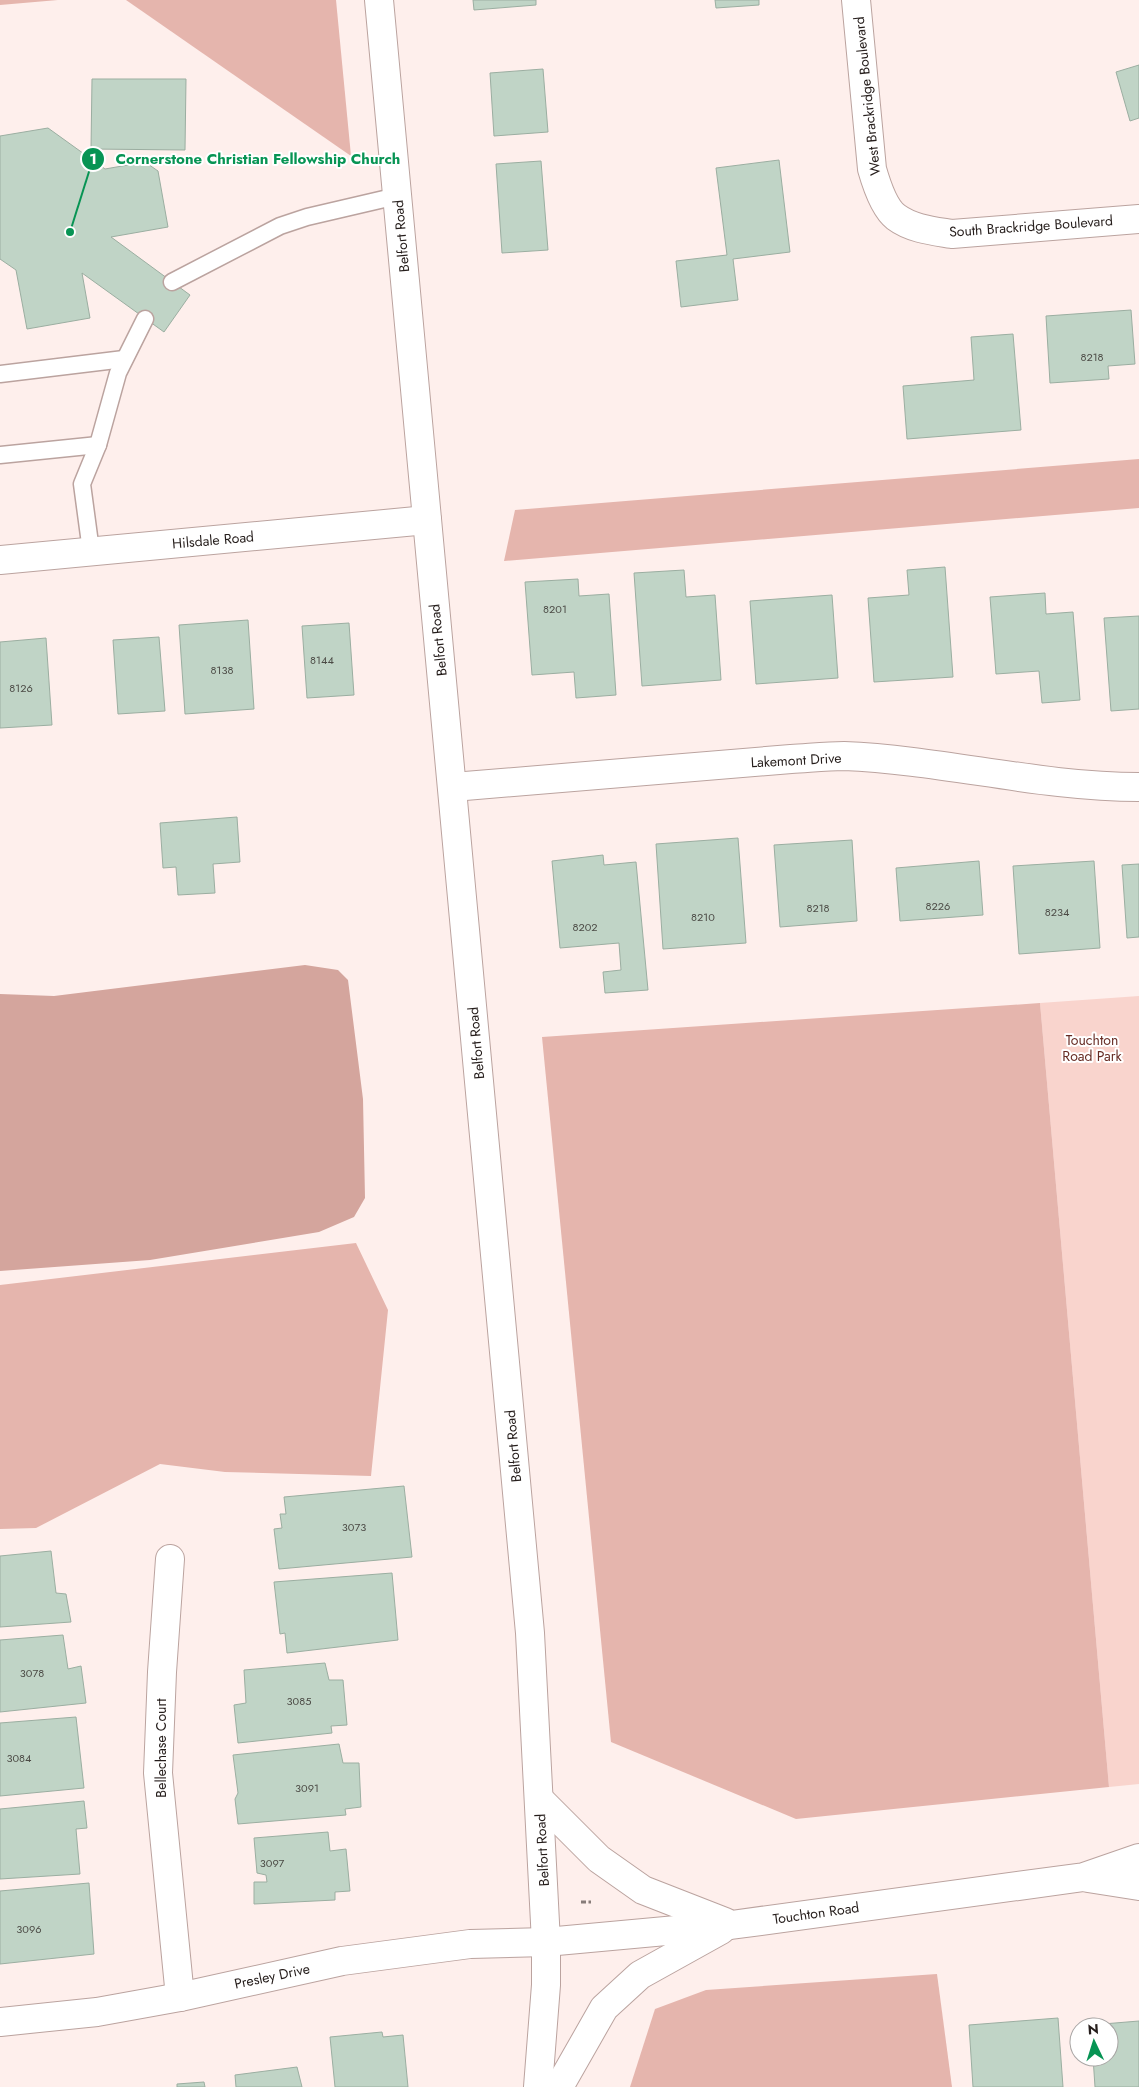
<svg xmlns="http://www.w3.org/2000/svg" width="1139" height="2087" font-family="Jost,sans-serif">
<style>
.green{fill:#f9d4cd}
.forest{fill:#e5b5ad}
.water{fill:#d4a59d}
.building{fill:#c0d4c6;stroke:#9baea1}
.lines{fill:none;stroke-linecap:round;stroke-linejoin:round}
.service-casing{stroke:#bba39f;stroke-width:19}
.minor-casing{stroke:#bba39f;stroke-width:30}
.tertiary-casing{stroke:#bba39f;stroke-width:30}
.path{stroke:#877c79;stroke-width:3;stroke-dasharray:5 2.5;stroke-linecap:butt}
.service{stroke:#fff;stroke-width:16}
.minor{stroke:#fff;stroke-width:28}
.tertiary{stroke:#fff;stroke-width:28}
.labels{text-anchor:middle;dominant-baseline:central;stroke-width:4;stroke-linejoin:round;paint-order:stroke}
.number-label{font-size:11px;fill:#4c4b46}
.street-label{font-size:14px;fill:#251d1b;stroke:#fff}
.park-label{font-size:14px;fill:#662b23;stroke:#fff}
.leader{fill:none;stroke:#079454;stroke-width:2}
.callout-dot{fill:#079454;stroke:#fff;stroke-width:2}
.mark-label{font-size:15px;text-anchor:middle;font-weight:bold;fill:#fff}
.callout-label{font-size:15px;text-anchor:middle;font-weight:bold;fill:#079454;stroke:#fff;stroke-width:4;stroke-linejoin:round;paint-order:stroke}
</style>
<rect width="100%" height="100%" fill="#feefec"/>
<!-- green -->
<polygon class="green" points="1139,996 1139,1784 1109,1787 1040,1003"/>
<!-- forest -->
<g class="forest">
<polygon points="0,0 58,0 0,5"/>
<polygon points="126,0 336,0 351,156"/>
<polygon points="1139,459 1139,508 504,561 515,510"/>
<polygon points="1040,1003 1109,1787 796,1819 611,1742 542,1037"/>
<polygon points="356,1243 388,1310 371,1476 225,1472 160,1464 36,1528 0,1529 0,1285"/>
<polygon points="937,1974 952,2087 630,2087 655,2009 706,1990"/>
</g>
<!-- water -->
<polygon class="water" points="305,965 338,970 348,980 363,1099 365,1198 354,1217 319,1232 150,1260 0,1271 0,994 54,996"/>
<!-- building -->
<g class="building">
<polygon points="473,0 536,0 536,5 474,10"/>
<polygon points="715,0 759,0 759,5 716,8"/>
<polygon points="1139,65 1139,118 1130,121 1116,72"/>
<polygon points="543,69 548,132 494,136 490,73"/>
<polygon points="92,79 186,79 185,150 91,149"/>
<polygon points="48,128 105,169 145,162 158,171 168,227 111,237 190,295 164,332 82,273 90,318 27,329 16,270 0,259 0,136"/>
<polygon points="779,160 790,252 733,259 738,300 681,307 676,261 727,255 716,168"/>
<polygon points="541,161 548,250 502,253 496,164"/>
<polygon points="1131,310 1135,364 1108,366 1109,379 1050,383 1046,316"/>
<polygon points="1013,334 1021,430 907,439 903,386 974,380 971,337"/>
<polygon points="945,567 953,677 874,682 868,598 909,595 907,570"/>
<polygon points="684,570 686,597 715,595 721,680 642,686 634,573"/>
<polygon points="578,579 579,596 609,594 616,695 576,698 574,672 532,675 525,582"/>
<polygon points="1045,593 1046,614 1073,612 1080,700 1042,703 1039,671 996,674 990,597"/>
<polygon points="832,595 838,678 756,684 750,601"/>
<polygon points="1139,616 1139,709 1111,711 1104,618"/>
<polygon points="248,620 254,709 185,714 179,625"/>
<polygon points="349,623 354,695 307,698 302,626"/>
<polygon points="159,637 165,711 118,714 113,640"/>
<polygon points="46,638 52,725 0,728 0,642"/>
<polygon points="237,817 240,862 213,864 215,893 178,895 176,867 163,868 160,823"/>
<polygon points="738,838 746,943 663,949 656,844"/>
<polygon points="852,840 857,921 780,927 774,845"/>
<polygon points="603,855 604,865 636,862 648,990 605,993 603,972 621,970 619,943 560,948 552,861"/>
<polygon points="979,861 983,915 900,921 896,868"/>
<polygon points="1094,861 1100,948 1019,954 1013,866"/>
<polygon points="1139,864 1139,937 1127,938 1122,865"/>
<polygon points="404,1486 412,1557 279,1569 274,1529 282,1528 280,1514 286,1514 284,1497"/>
<polygon points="51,1551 56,1593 66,1594 71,1622 0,1627 0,1556"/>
<polygon points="392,1573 398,1640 287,1653 285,1633 280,1634 274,1582"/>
<polygon points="63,1635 68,1669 81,1666 86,1703 0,1712 0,1640"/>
<polygon points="325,1663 329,1680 343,1680 347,1725 331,1726 332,1733 238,1743 234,1705 246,1703 244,1670"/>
<polygon points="76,1717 84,1788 0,1796 0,1723"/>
<polygon points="339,1744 343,1763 359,1763 361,1807 345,1809 346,1815 238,1824 235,1799 238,1793 233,1755"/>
<polygon points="84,1801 87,1828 76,1829 80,1874 0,1879 0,1809"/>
<polygon points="328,1832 330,1851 346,1849 350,1891 335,1892 335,1900 254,1904 254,1882 267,1882 266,1875 257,1873 254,1838"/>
<polygon points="89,1883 94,1954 0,1964 0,1891"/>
<polygon points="1058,2018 1063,2087 973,2087 969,2025"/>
<polygon points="1139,2021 1139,2087 1095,2087 1093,2057 1109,2057 1109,2027 1091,2027 1091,2025"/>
<polygon points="382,2032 383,2037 403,2035 408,2087 335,2087 330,2037"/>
<polygon points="297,2067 302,2087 236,2087 235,2075"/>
<polygon points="204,2082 205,2087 177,2087 177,2084"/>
</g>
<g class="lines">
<defs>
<g id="service">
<polyline points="172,282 280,226 307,217 397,196"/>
<polyline points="0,374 124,359"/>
<polyline points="0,455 98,445"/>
<polyline points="91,551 82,484 98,445 118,373 145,319"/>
</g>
<g id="minor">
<path d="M856,0l16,169c4,14 12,39 24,48 16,12 38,14 56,17l187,-15"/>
<polyline points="0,560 427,520"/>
<path d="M453,787l338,-28c18,-1 36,-3 53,-3 99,4 196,31 295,31"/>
<polyline points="170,1559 162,1672 158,1773 180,1997"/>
<polyline points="0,2022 97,2012 180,1997 342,1961 470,1944 546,1942"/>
</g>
<g id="tertiary">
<polyline points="379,0 530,1633 546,1942 546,1985 538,2087"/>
<polyline points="539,1799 599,1859 643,1890 725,1922"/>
<polyline points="1088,1878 1139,1886"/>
<polyline points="546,1942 731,1925 1084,1877 1139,1858"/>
<polyline points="559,2087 604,2008 640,1975 721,1930"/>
</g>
</defs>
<!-- service casing -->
<use href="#service" class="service-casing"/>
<!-- minor casing -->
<use href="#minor" class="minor-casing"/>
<!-- tertiary casing -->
<use href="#tertiary" class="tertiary-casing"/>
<!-- path -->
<polyline class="path" points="581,1902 591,1902"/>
<!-- service -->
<use href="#service" class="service"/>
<!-- minor -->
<use href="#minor" class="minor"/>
<!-- tertiary -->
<use href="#tertiary" class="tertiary"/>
</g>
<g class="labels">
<!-- number labels -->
<g class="number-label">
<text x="1092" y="357">8218</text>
<text x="555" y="609">8201</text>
<text x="322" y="660">8144</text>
<text x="222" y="670">8138</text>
<text x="21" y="688">8126</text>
<text x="938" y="906">8226</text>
<text x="818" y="908">8218</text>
<text x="1057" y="912">8234</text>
<text x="703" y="917">8210</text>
<text x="585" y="927">8202</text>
<text x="354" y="1527">3073</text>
<text x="32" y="1673">3078</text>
<text x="299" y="1701">3085</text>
<text x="19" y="1758">3084</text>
<text x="307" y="1788">3091</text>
<text x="272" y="1863">3097</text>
<text x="29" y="1929">3096</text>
</g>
<!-- street labels -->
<g class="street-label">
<text transform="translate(867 96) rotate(-96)">West Brackridge Boulevard</text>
<text transform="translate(1031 226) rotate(-4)">South Brackridge Boulevard</text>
<text transform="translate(401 236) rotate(-95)">Belfort Road</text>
<text transform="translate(213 540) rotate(-5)">Hilsdale Road</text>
<text transform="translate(438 640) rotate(-96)">Belfort Road</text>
<text transform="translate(796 760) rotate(-3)">Lakemont Drive</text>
<text transform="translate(476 1043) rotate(-95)">Belfort Road</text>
<text transform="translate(513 1446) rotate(-95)">Belfort Road</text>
<text transform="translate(161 1748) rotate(-90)">Bellechase Court</text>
<text transform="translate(542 1850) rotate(-93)">Belfort Road</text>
<text transform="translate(816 1913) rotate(-8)">Touchton Road</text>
<text transform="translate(272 1976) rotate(-12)">Presley Drive</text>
</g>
<!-- park labels -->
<g class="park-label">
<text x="1092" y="1040">Touchton<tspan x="1092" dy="16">Road Park</tspan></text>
</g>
</g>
<!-- callouts -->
<path class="leader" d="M70 232L93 159"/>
<g class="callout-dot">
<circle cx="70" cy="232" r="5"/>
<circle cx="93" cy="159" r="12"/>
</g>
<g class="mark-label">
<text x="93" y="164">1</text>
</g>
<g class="callout-label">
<text x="258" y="164">Cornerstone Christian Fellowship Church</text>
</g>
<!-- north arrow -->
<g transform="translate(1094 2042) rotate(356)"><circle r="24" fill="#ffffff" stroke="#a8a5a4"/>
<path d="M0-4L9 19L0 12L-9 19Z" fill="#079454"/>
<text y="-8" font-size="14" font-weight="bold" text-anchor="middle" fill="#251d1b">N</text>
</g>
</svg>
